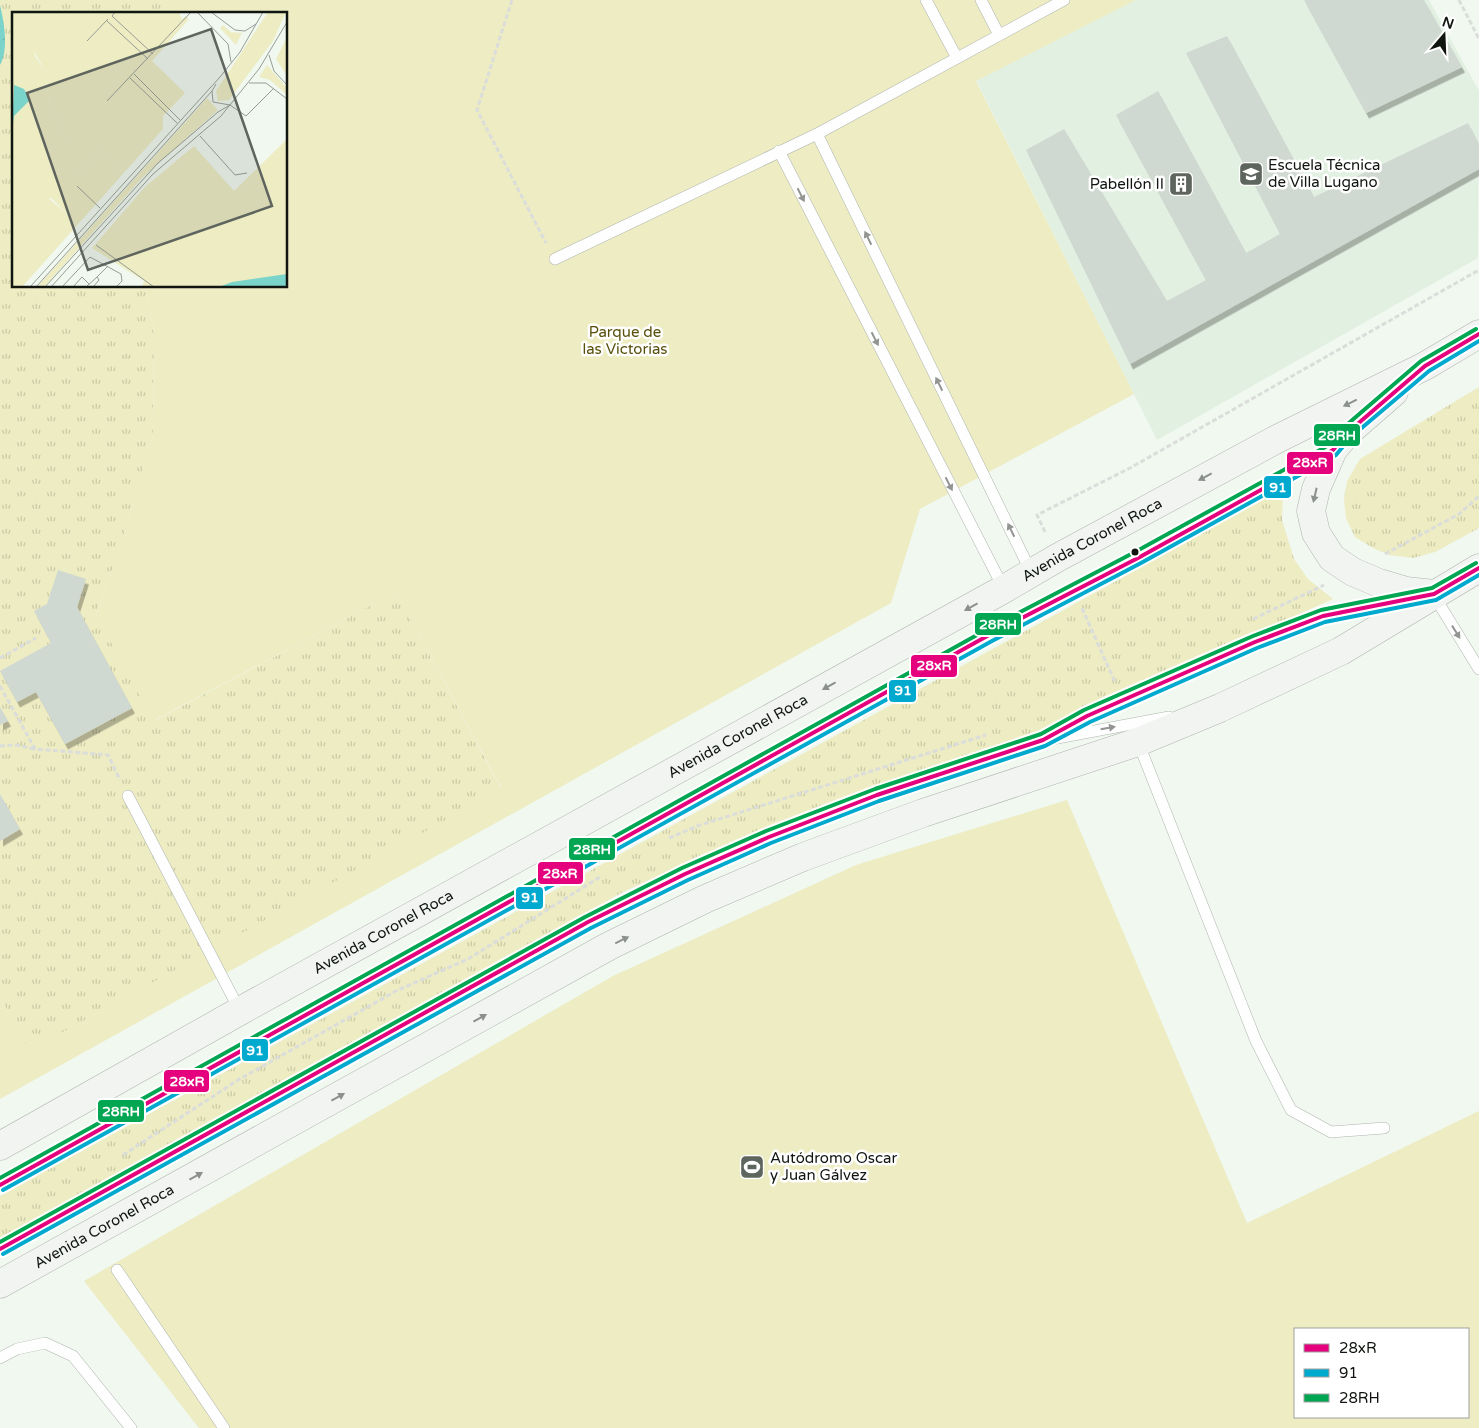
<svg xmlns="http://www.w3.org/2000/svg" width="1479" height="1428" font-family="'Varela Round',sans-serif">
<style>
.built{fill:#e2f0e1}
.grass{fill:url(#grass-tufts)}
.park{fill:#edecc2;fill-rule:evenodd}
.water{fill:url(#water-ripples)}
.building{fill:#d0d8d2;filter:url(#shadow)}
.lines{fill:none;stroke-linecap:round;stroke-linejoin:round}
.lane-casing{stroke:#b0b5af;stroke-width:12}
.secondary-casing{stroke:#b0b5af;stroke-width:29}
.path{stroke:#dbdddb;stroke-width:3;stroke-dasharray:5 2.5;stroke-linecap:butt}
.lane{stroke:#fdfefd;stroke-width:11}
.secondary{stroke:#f2f4f1;stroke-width:28}
.bus-1-casing{stroke:#fff;stroke-width:8}
.bus-2-casing{stroke:#fff;stroke-width:8}
.bus-3-casing{stroke:#fff;stroke-width:8}
.bus-1{stroke:#e5007d;stroke-width:4}
.bus-2{stroke:#00a9ce;stroke-width:4}
.bus-3{stroke:#00a651;stroke-width:4}
.oneway{fill:#929592}
.oneway2{fill:#8c908c}
.bus-dot{fill:#101510;stroke:#fff;stroke-width:2}
.labels{text-anchor:middle;dominant-baseline:central;stroke-width:5;stroke-linejoin:round;paint-order:stroke}
.poi-label{font-size:15px;fill:#101510;stroke:#fff;text-anchor:start}
.park-label{font-size:15px;fill:#58500b;stroke:#fff}
.street-label{font-size:15px;fill:#101510;stroke:#fff}
.inset-road{fill:none;stroke:#969d96;stroke-width:1}
.view{fill:#5e645e;fill-opacity:0.15;stroke:#5e645e;stroke-width:2.5}
.inset-edge{fill:none;stroke:#101510;stroke-width:2.5}
.line-badge{stroke:#fff;stroke-width:2}
.badge-label{font-size:14px;text-anchor:middle;font-weight:bold;fill:#fff}
</style>
<defs>
<pattern id="grass-tufts" width="24" height="20" patternUnits="userSpaceOnUse" patternTransform="scale(1.25)"><rect width="24" height="20" fill="#edecc2"/><path d="M3 7l-1-3M5 7V3M7 7l1-3M15 17l-1-3M17 17v-4M19 17l1-3" fill="none" stroke="#cacaa6"/></pattern>
<pattern id="water-ripples" width="26" height="14" patternUnits="userSpaceOnUse" patternTransform="scale(1.25)"><rect width="26" height="14" fill="#7ad4ca"/><path d="M2 4q2-2 4 0t4 0M15 11q2-2 4 0t4 0" fill="none" stroke="#68b5ac"/></pattern>
<filter id="shadow"><feDropShadow dx="3" dy="5.5" stdDeviation="0" flood-color="#0004"/></filter>
</defs>
<rect width="100%" height="100%" fill="#f0f8f0"/>
<!-- built -->
<polygon class="built" points="1136,0 1429,0 1479,91 1478,258 1157,440 976,80"/>
<!-- grass -->
<g class="grass">
<polygon points="0,0 167,0 163,14 14,14 14,286 146,286 154,335 153,435 122,542 96,614 154,721 396,592 502,790 29,1051 0,997"/>
<polygon points="1479,387 1479,528 1435,552 1413,558 1389,555 1373,548 1355,537 1346,518 1344,499 1347,481 1360,459"/>
<polygon points="1283,489 1282,520 1294,559 1308,579 1333,599 1028,735 735,841 623,892 0,1239 0,1196"/>
</g>
<!-- park -->
<g class="park">
<polygon points="167,0 1136,0 976,81 1134,394 920,509 891,603 0,1099 0,997 29,1051 502,789 396,592 153,721 96,614 122,542 153,435 154,335 146,286 286,286 286,14 163,14"/>
<path d="M1067,800l180,423 232,-112v317h-1280l-115,-147 529,-305 243,-111zM1295,1329h173v88h-173z"/>
</g>
<!-- water -->
<path class="water" d="M0,5c4,17 9,44 0,60z"/>
<!-- building -->
<g class="building">
<polygon points="1304,0 1424,0 1462,67 1366,113"/>
<polygon points="1227,36 1314,197 1468,123 1479,145 1479,169 1130,364 1026,150 1064,129 1167,301 1206,280 1116,115 1158,91 1246,253 1280,234 1186,53"/>
<polygon points="58,570 86,579 77,607 132,708 65,744 36,692 17,702 0,671 51,643 34,611 47,604"/>
<polygon points="0,707 8,721 0,725"/>
<polygon points="0,794 20,829 0,841"/>
</g>
<g class="lines">
<defs>
<g id="lane">
<polyline points="926,0 957,58"/>
<polyline points="981,0 999,35"/>
<polyline points="817,134 1032,574"/>
<polyline points="779,151 1004,589"/>
<polyline points="555,259 817,134 1064,0"/>
<polyline points="1433,594 1479,669"/>
<polyline points="1052,739 1169,717"/>
<polyline points="1138,742 1256,1041 1291,1110 1331,1132 1384,1128"/>
<polyline points="128,796 240,1011"/>
<polyline points="0,1185 989,635 1138,558 1325,454"/>
<polyline points="0,1249 588,922 685,874 769,837 877,795 1043,740 1087,716 1255,642 1323,616 1410,599"/>
<polyline points="117,1270 224,1428"/>
<polyline points="0,1358 17,1349 45,1343 73,1356 131,1428"/>
</g>
<g id="secondary">
<polyline points="1394,392 1347,433 1333,450 1316,489 1311,511 1316,533 1332,558 1353,572 1379,583 1406,591 1434,594"/>
<path id="s1" d="M0,1146l240,-135 764,-422 53,-31 222,-120 146,-72 54,-32"/>
<path id="s2" d="M0,1284l609,-338 96,-47 98,-42 120,-44 215,-71 82,-34 121,-57 138,-83"/>
</g>
</defs>
<!-- lane casing -->
<use href="#lane" class="lane-casing"/>
<!-- secondary casing -->
<use href="#secondary" class="secondary-casing"/>
<!-- path -->
<g class="path">
<polyline points="512,0 477,110 546,243"/>
<polyline points="1459,0 1479,39"/>
<polyline points="1045,532 1037,515 1130,468 1479,270"/>
<polyline points="1385,554 1459,514 1479,496"/>
<polyline points="1082,608 1115,682"/>
<polyline points="1253,619 1324,585"/>
<polyline points="0,658 36,638"/>
<polyline points="0,686 35,749 108,755 120,780"/>
<polyline points="0,746 17,745 34,749"/>
<polyline points="669,838 700,825 986,735"/>
<polyline points="123,1155 238,1080 396,991 468,959 600,877"/>
</g>
<!-- lane -->
<use href="#lane" class="lane"/>
<!-- secondary -->
<use href="#secondary" class="secondary"/>
<defs>
<g id="bus-1">
<polyline points="0,1185 989,635 1138,558 1333,450 1347,433 1425,366 1479,334"/>
<polyline points="0,1249 588,922 685,874 769,837 877,795 1043,740 1087,716 1255,642 1323,616 1434,594 1479,568"/>
</g>
<g id="bus-2">
<polyline points="3,1190 992,641 1141,563 1336,455 1351,437 1429,371 1479,341"/>
<polyline points="3,1254 591,928 688,880 771,843 879,801 1045,746 1090,722 1257,648 1325,622 1436,600 1479,575"/>
</g>
<g id="bus-3">
<polyline points="0,1178 986,630 1135,552 1329,445 1343,428 1421,361 1476,329"/>
<polyline points="0,1242 585,917 682,868 766,831 875,789 1041,734 1084,710 1253,636 1321,610 1432,588 1476,563"/>
</g>
</defs>
<!-- bus-1 casing -->
<use href="#bus-1" class="bus-1-casing"/>
<!-- bus-2 casing -->
<use href="#bus-2" class="bus-2-casing"/>
<!-- bus-3 casing -->
<use href="#bus-3" class="bus-3-casing"/>
<!-- bus-1 -->
<use href="#bus-1" class="bus-1"/>
<!-- bus-2 -->
<use href="#bus-2" class="bus-2"/>
<!-- bus-3 -->
<use href="#bus-3" class="bus-3"/>
</g>
<!-- one-way arrows -->
<defs><path id="oneway-solid" d="M-6-.8H1V-3.2L6.5 0L1 3.2V.8H-6Z" transform="scale(1.25)"/></defs>
<g class="oneway">
<use href="#oneway-solid" transform="translate(801 195) rotate(63)"/>
<use href="#oneway-solid" transform="translate(868 238) rotate(-116)"/>
<use href="#oneway-solid" transform="translate(875 339) rotate(63)"/>
<use href="#oneway-solid" transform="translate(939 384) rotate(-116)"/>
<use href="#oneway-solid" transform="translate(949 484) rotate(63)"/>
<use href="#oneway-solid" transform="translate(1011 530) rotate(-116)"/>
<use href="#oneway-solid" transform="translate(1456 632) rotate(58)"/>
<use href="#oneway-solid" transform="translate(1108 728) rotate(-10)"/>
</g>
<g class="oneway2">
<use href="#oneway-solid" transform="translate(1350 403) rotate(154)"/>
<use href="#oneway-solid" transform="translate(1205 477) rotate(152)"/>
<use href="#oneway-solid" transform="translate(1315 495) rotate(103)"/>
<use href="#oneway-solid" transform="translate(971 607) rotate(151)"/>
<use href="#oneway-solid" transform="translate(829 686) rotate(151)"/>
<use href="#oneway-solid" transform="translate(622 940) rotate(-26)"/>
<use href="#oneway-solid" transform="translate(480 1018) rotate(-29)"/>
<use href="#oneway-solid" transform="translate(338 1097) rotate(-29)"/>
<use href="#oneway-solid" transform="translate(196 1176) rotate(-29)"/>
</g>
<!-- icons -->
<defs>
<symbol id="school-square" viewBox="-11 -11 22 22"><rect x="-9" y="-9" width="18" height="18" rx="4" fill="#5e645e" stroke="#fff"/><path d="M0-5L7-2L0 1L-7-2ZM-4 1L0 2.5L4 1V4Q0 6-4 4Z" fill="#fff"/></symbol>
<symbol id="building-square" viewBox="-11 -11 22 22"><rect x="-9" y="-9" width="18" height="18" rx="4" fill="#5e645e" stroke="#fff"/><path d="M-4-6H4V6H1V3H-1V6H-4ZM-2.5-4.3h1.7v1.8h-1.7ZM.8-4.3h1.7v1.8H.8ZM-2.5-1h1.7V.8h-1.7ZM.8-1h1.7V.8H.8Z" fill="#fff"/></symbol>
<symbol id="stadium-square" viewBox="-11 -11 22 22"><rect x="-9" y="-9" width="18" height="18" rx="4" fill="#5e645e" stroke="#fff"/><path d="M0-5a6.5 5 0 1 0 0 10a6.5 5 0 1 0 0-10ZM-3.5-1.8h7v3.6h-7Z" fill="#fff"/></symbol>
</defs>
<g fill-rule="evenodd">
<use href="#school-square" x="1237" y="160" width="28" height="28"/>
<use href="#building-square" x="1167" y="170" width="28" height="28"/>
<use href="#stadium-square" x="738" y="1153" width="28" height="28"/>
</g>
<!-- markers -->
<circle class="bus-dot" cx="1135" cy="552" r="4.5"/>
<g class="labels">
<!-- poi labels -->
<g class="poi-label">
<text x="1268" y="165">Escuela Técnica<tspan x="1268" dy="17">de Villa Lugano</tspan></text>
<text x="1164" y="184" text-anchor="end">Pabellón II</text>
<text x="770" y="1158">Autódromo Oscar<tspan x="770" dy="17">y Juan Gálvez</tspan></text>
</g>
<!-- park labels -->
<g class="park-label">
<text x="625" y="332">Parque de<tspan x="625" dy="17">las Victorias</tspan></text>
</g>
<!-- street labels -->
<g class="street-label">
<text stroke="none"><textPath href="#s1" startOffset="1249">Avenida Coronel Roca</textPath></text>
<text stroke="none"><textPath href="#s1" startOffset="844">Avenida Coronel Roca</textPath></text>
<text stroke="none"><textPath href="#s1" startOffset="439">Avenida Coronel Roca</textPath></text>
<text stroke="none"><textPath href="#s2" startOffset="119">Avenida Coronel Roca</textPath></text>
</g>
</g>
<!-- overview -->
<g transform="translate(12 12)">
<rect width="275" height="275" fill="#f0f8f0"/>
<path d="M0,0h14l2,4 7,40 9,13 5,31 16,40 1,25 11,10 25,-26 21,20 -47,53 -25,-24 -39,16zM256,0h18l-13,29 -44,59 -11,1 -2,-10zM211,13l8,7 11,1 -6,12 -16,-17zM255,53l20,23v7l-17,-15 -11,-3zM195,86l11,12 -75,67 -99,110h-7z" fill="#edecc2"/>
<path d="M14,0h153l3,7 4,-3 3,3 -37,42 33,32 -22,23v13l-141,158h-10v-73l6,-6 10,-9 19,-2 29,24 47,-52 -21,-20 -25,26 -12,-10v-25l-16,-40 -5,-31 -14,-25zM275,25v39l-11,-17zM275,127v148h-145l2,-6 -52,-33 53,-61 49,-41 40,45z" fill="#edecc2"/>
<path d="M2,73l10,4 6,11 -16,16 -2,15zM275,262v13h-68l13,-5z" fill="#7ad4ca"/>
<path class="inset-road" d="M103,0l-3,4 41,38M185,0l31,32 3,18M199,0l24,18 10,1 11,-7M95,9l41,38M75,29l21,-22M257,43l5,16 13,14M122,62l46,46M118,66l47,45M237,71h17l21,16M204,72l-4,7 1,11 17,3M95,89l84,-89M188,124l35,39 12,-2M65,174l23,22M84,233l58,42M85,265l11,-11M18,275l190,-210 20,-25 23,-40M24,275l176,-196M33,275l113,-124 60,-51 12,-7 16,11 28,-28M39,275l102,-113 68,-58 38,-47 28,-47M50,275l28,-30 31,17 1,7 -6,6M61,275l9,-10 7,7M74,275l11,-10 2,3 -6,7"/>
<path class="view" d="M199,17l61,177 -184,64 -61,-177z"/>
<rect width="275" height="275" class="inset-edge"/>
</g>
<g class="line-badge">
<rect x="1313" y="423" width="48" height="24" rx="5" fill="#00a651"/>
<rect x="1286" y="451" width="48" height="24" rx="5" fill="#e5007d"/>
<rect x="1263" y="475" width="29" height="24" rx="5" fill="#00a9ce"/>
<rect x="974" y="612" width="48" height="24" rx="5" fill="#00a651"/>
<rect x="910" y="654" width="48" height="24" rx="5" fill="#e5007d"/>
<rect x="888" y="679" width="29" height="24" rx="5" fill="#00a9ce"/>
<rect x="568" y="837" width="48" height="24" rx="5" fill="#00a651"/>
<rect x="537" y="861" width="47" height="24" rx="5" fill="#e5007d"/>
<rect x="515" y="886" width="29" height="24" rx="5" fill="#00a9ce"/>
<rect x="241" y="1038" width="28" height="24" rx="5" fill="#00a9ce"/>
<rect x="163" y="1069" width="47" height="24" rx="5" fill="#e5007d"/>
<rect x="97" y="1099" width="48" height="24" rx="5" fill="#00a651"/>
</g>
<g class="badge-label">
<text x="1337" y="440">28RH</text>
<text x="1310" y="467">28xR</text>
<text x="1278" y="492">91</text>
<text x="998" y="629">28RH</text>
<text x="934" y="670">28xR</text>
<text x="903" y="695">91</text>
<text x="592" y="854">28RH</text>
<text x="560" y="878">28xR</text>
<text x="530" y="902">91</text>
<text x="255" y="1055">91</text>
<text x="187" y="1086">28xR</text>
<text x="121" y="1116">28RH</text>
</g>
<!-- legend -->
<rect x="1294" y="1328" width="175" height="90" fill="#ffffff" stroke="#9fa19f"/>
<rect x="1304" y="1344" width="25" height="8" fill="#e5007d" stroke="#9fa19f"/>
<text x="1339" y="1353" font-size="15" fill="#101510">28xR</text>
<rect x="1304" y="1369" width="25" height="8" fill="#00a9ce" stroke="#9fa19f"/>
<text x="1339" y="1378" font-size="15" fill="#101510">91</text>
<rect x="1304" y="1394" width="25" height="8" fill="#00a651" stroke="#9fa19f"/>
<text x="1339" y="1403" font-size="15" fill="#101510">28RH</text>
<!-- north arrow -->
<g transform="translate(1444 35) rotate(19)" stroke="#ffffff" stroke-width="4" paint-order="stroke">
<path d="M0-4L9 19L0 12L-9 19Z" fill="#101510"/>
<text y="-8" font-size="14" font-weight="bold" text-anchor="middle" fill="#101510">N</text>
</g>
</svg>
